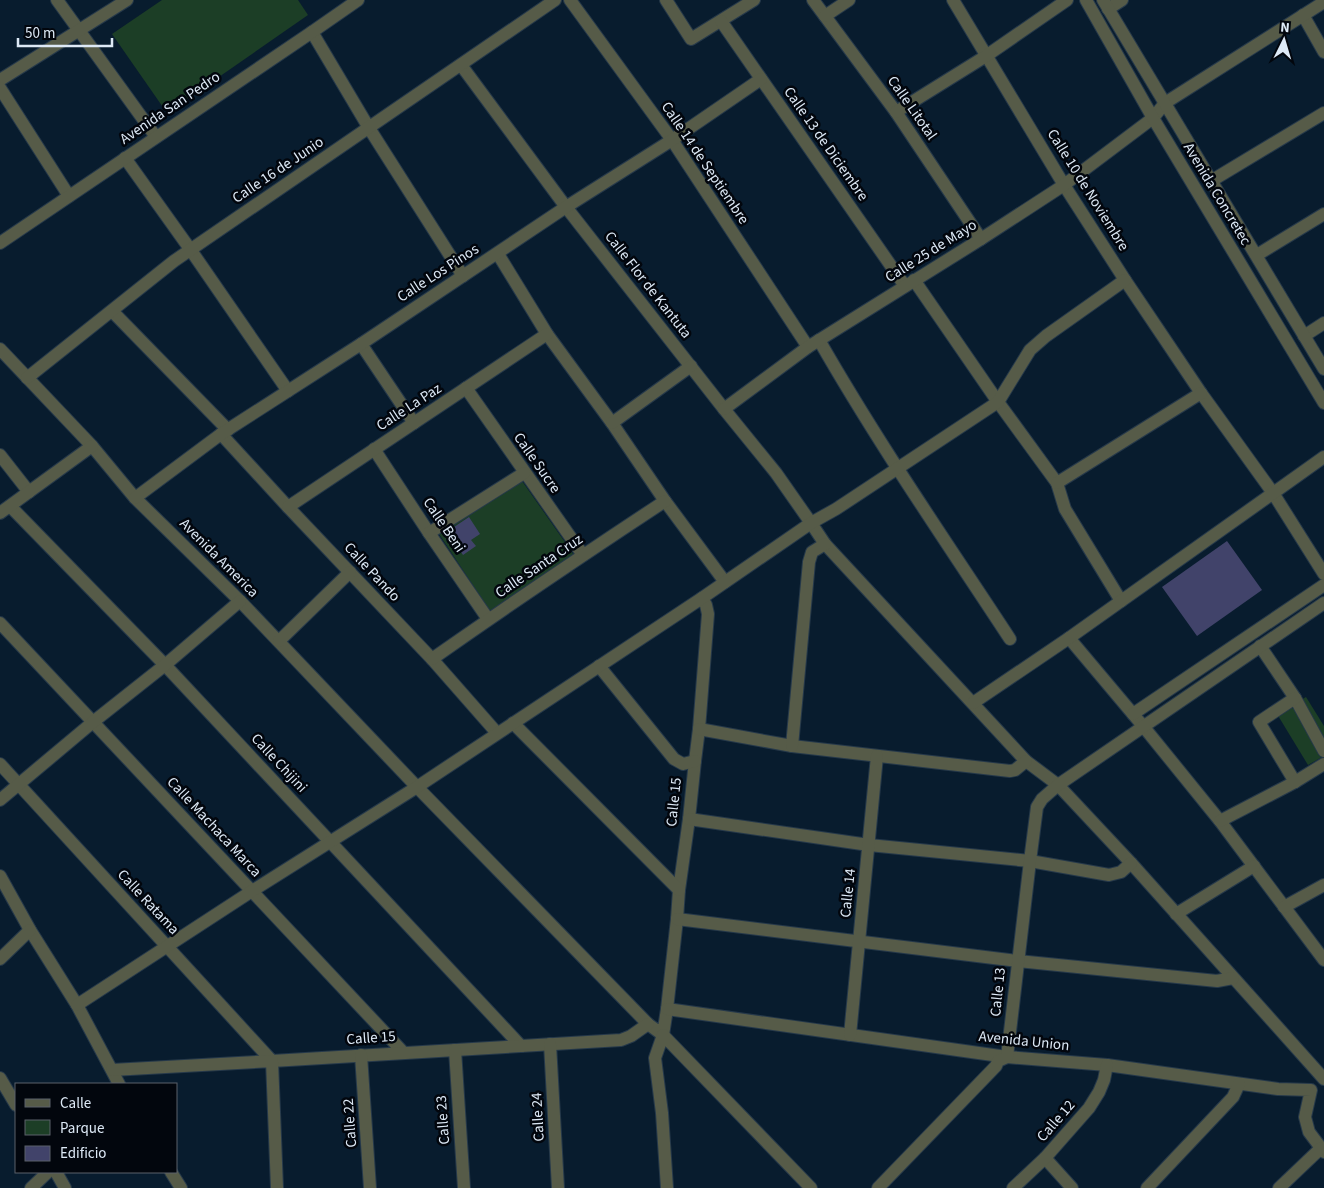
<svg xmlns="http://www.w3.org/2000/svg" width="1324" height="1188" font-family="'Source Sans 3',sans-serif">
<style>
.green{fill:#1c3e26}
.building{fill:#41436a}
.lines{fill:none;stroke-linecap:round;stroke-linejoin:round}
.minor-casing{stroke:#26394a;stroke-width:14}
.tertiary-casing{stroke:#26394a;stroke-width:14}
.minor{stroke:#565b48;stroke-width:12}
.tertiary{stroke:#565b48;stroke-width:12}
.labels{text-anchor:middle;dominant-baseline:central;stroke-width:5;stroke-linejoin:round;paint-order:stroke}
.street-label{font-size:15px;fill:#dde9f6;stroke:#02060d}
</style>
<rect width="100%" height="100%" fill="#081c2e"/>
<!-- green -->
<g class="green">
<polygon points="162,0 298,0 308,15 167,113 112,34"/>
<polygon points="522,481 574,555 490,611 439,534"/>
<polygon points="1306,697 1324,726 1324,756 1308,765 1277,714"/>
</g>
<!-- building -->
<g class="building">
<polygon points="469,517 480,534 471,540 476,546 463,555 453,540 457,537 451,529"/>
<polygon points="1227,541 1262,590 1197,636 1162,587"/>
</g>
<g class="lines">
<defs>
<g id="minor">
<polyline points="57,0 156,137"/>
<polyline points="570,0 672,140 808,347"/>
<polyline points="666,0 691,39 754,0"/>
<polyline points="813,0 896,112 981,239"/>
<polyline points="953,0 1064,185 1125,280 1201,393 1273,493 1324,574"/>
<polyline points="1108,9 1122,0"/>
<polyline points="1303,15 1324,52"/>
<polyline points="825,16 849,0"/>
<polyline points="721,21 905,286"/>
<polyline points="312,32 369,128 463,276"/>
<polyline points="461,65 566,207 724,409 776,473 811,523 825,544 1026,761 1058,785 1131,863 1324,1079"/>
<polyline points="0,80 127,0"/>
<polyline points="0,88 69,196"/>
<polyline points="896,112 986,56 1067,0"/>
<polyline points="125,158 190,249 288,391"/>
<polyline points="1211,181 1324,113"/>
<polyline points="0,243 312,32 358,0"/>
<polyline points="498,254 547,334 612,423 665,501 725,582"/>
<polyline points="1257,255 1324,214"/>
<polyline points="914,280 998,402 1057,483 1065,509 1121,601"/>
<polyline points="112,311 228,430"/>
<polyline points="1304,336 1324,323"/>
<path d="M819,340c59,103 126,200 191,299"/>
<polyline points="361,344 414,423"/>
<polyline points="0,349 92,446 135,498 240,601 417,787 648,1024 663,1035 667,1009 677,919 679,890 689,819 695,761 699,729 708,614 706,605 702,598"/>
<polyline points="27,378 174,261 555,0"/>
<polyline points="466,388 583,555"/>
<polyline points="724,409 808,347 981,239 1064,185 1153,118 1165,103 1324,2"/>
<polyline points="612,423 691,366"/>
<polyline points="221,434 288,507 432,659 497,733"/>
<polyline points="374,449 429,533 488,619"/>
<polyline points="0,455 29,492"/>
<polyline points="1057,483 1201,393"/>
<polyline points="135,498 221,434 361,344 566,207 672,140 761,79"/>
<polyline points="10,506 165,665 521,1046"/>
<polyline points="288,507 547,334"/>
<polyline points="0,513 92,446"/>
<polyline points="429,533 524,473"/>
<polyline points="0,623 403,1052"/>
<polyline points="1069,638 1143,726 1220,821 1324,960"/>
<polyline points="279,641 350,572"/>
<polyline points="1260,646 1295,698 1324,751"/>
<path d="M432,659c77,-54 154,-106 233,-158"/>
<polyline points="599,666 674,759 683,764 695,761"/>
<polyline points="1295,698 1259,722 1295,782"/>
<polyline points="973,703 1069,638 1324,457"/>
<polyline points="1133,714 1324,585"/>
<polyline points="513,723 679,890"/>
<polyline points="699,729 792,746 1010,771 1015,770 1026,761"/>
<polyline points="792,746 809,562 812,552 825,544"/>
<polyline points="0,764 272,1061 621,1040 631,1036 648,1024"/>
<polyline points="0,800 93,722 165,665 240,601"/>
<polyline points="689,819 869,845 1030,861 1109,875 1121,872 1131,863"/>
<polyline points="1220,821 1295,782 1324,764"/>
<polyline points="0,876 30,930 77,1005 119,1084"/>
<polyline points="1284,907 1324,885"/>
<polyline points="1176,914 1254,866"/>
<polyline points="677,919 1018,961 1217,981 1233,978"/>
<polyline points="0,959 30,930"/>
<polyline points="77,1005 252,891 417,787 702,598 811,523 836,509 998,402 1030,350 1046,336 1125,280"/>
<polyline points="667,1009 1007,1057 1107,1065 1278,1089 1311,1090 1305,1117 1309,1132 1324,1152"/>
<polyline points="850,1035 877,756"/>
<polyline points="550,1044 558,1188"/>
<polyline points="455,1050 464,1188"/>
<polyline points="361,1055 370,1188"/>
<polyline points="112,1070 272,1061 277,1188"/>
<polyline points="0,1078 16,1105"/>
<polyline points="1045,1158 1072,1188"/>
<polyline points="56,1172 65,1188"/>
<polyline points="171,1172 181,1188"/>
<polyline points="31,1188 48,1172"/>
<polyline points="667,1188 662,1113 655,1058 663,1035 811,1188"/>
<polyline points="878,1188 996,1066 998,1061 1007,1057 1030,861 1037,807 1042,799 1058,785 1324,603"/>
<polyline points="1013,1188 1045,1158 1089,1108 1099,1092 1104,1080 1107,1065"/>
<polyline points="1147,1188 1233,1097 1239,1084"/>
<polyline points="1279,1188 1321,1148"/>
</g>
<g id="tertiary">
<polyline points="1086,0 1153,118 1324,403"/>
<polyline points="1103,0 1324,369"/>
</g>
</defs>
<!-- minor casing -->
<use href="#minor" class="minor-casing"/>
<!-- tertiary casing -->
<use href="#tertiary" class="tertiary-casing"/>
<!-- minor -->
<use href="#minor" class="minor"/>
<!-- tertiary -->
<use href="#tertiary" class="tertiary"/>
</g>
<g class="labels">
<!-- street labels -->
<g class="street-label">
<text transform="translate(170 108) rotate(-34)">Avenida San Pedro</text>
<text transform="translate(912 108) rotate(55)">Calle Litotal</text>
<text transform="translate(826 144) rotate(55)">Calle 13 de Diciembre</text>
<text transform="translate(705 163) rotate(56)">Calle 14 de Septiembre</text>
<text transform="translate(278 170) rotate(-34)">Calle 16 de Junio</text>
<text transform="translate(1088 190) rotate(58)">Calle 10 de Noviembre</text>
<text transform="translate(1217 194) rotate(59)">Avenida Concretec</text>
<text transform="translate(931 251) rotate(-32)">Calle 25 de Mayo</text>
<text transform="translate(438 273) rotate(-33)">Calle Los Pinos</text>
<text transform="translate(648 285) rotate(52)">Calle Flor de Kantuta</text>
<text transform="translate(409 407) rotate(-33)">Calle La Paz</text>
<text transform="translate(537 463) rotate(55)">Calle Sucre</text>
<text transform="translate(444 525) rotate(56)">Calle Beni</text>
<text transform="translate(219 558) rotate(45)">Avenida America</text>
<text transform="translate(539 566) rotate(-34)">Calle Santa Cruz</text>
<text transform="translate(372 572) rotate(47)">Calle Pando</text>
<text transform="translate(279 763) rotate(47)">Calle Chijini</text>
<text transform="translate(674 802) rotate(-84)">Calle 15</text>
<text transform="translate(214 827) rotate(47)">Calle Machaca Marca</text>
<text transform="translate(848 893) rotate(-84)">Calle 14</text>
<text transform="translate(148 902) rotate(47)">Calle Ratama</text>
<text transform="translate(998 992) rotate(-84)">Calle 13</text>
<text transform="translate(371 1038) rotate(-4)">Calle 15</text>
<text transform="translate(1024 1041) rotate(6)">Avenida Union</text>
<text transform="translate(538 1117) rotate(-93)">Calle 24</text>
<text transform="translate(443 1120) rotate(-94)">Calle 23</text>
<text transform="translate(1056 1121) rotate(-49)">Calle 12</text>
<text transform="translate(350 1123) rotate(-94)">Calle 22</text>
</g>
</g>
<!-- legend -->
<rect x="15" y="1083" width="162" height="90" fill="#02060d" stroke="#5a616a"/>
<rect x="25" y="1099" width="25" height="8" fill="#565b48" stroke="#5a616a"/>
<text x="60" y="1108" font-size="15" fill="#dde9f6">Calle</text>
<rect x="25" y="1120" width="25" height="15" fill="#1c3e26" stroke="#5a616a"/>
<text x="60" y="1133" font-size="15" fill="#dde9f6">Parque</text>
<rect x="25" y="1146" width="25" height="15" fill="#41436a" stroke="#5a616a"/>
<text x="60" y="1158" font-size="15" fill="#dde9f6">Edificio</text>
<!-- north arrow -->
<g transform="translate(1284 40) rotate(5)" stroke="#02060d" stroke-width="4" paint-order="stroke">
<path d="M0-4L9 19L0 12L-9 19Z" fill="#dde9f6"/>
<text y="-8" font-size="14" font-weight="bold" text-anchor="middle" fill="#dde9f6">N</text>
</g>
<!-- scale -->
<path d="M18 38v8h94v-8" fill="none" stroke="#dde9f6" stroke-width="2.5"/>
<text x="25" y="38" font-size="15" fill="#dde9f6" stroke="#02060d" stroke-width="4" paint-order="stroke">50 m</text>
</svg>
